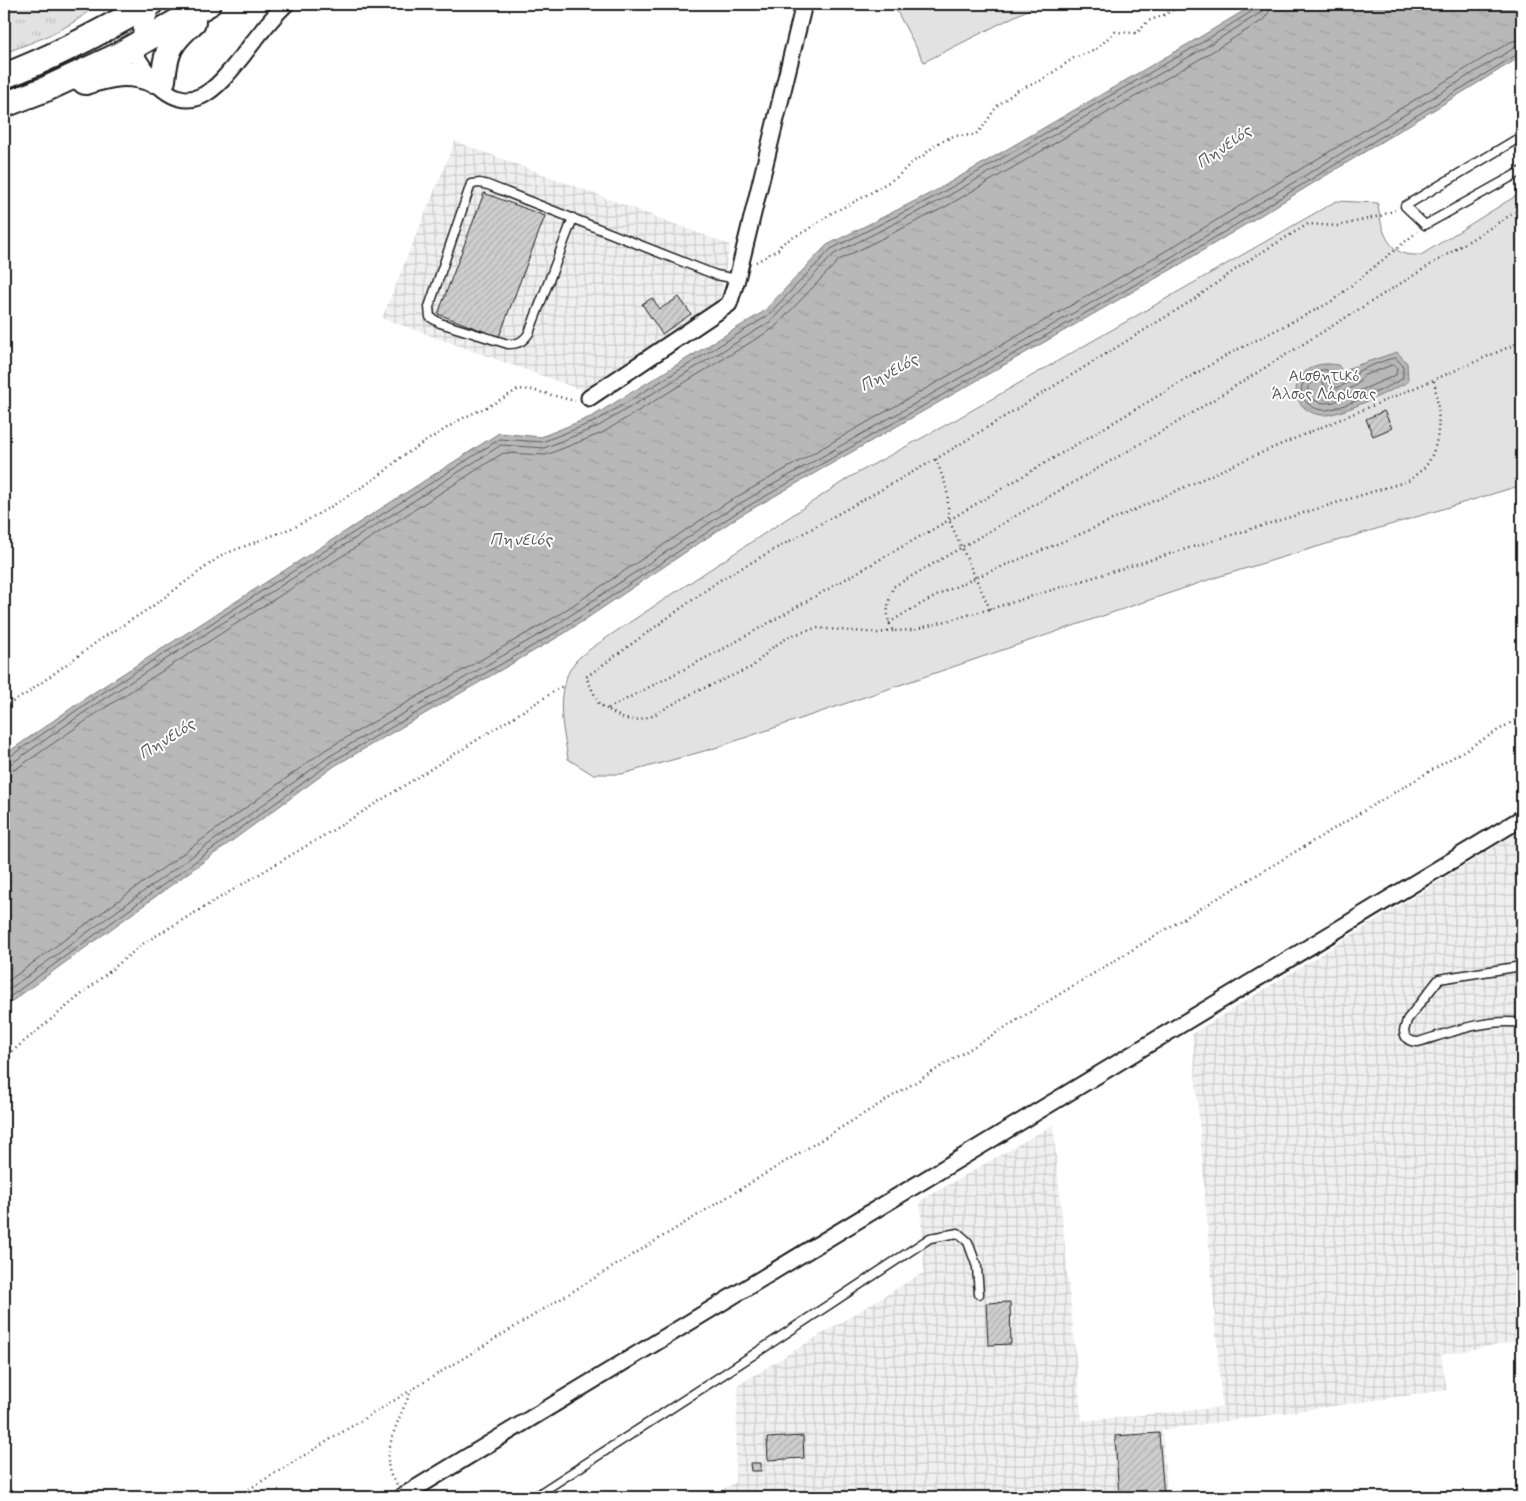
<svg xmlns="http://www.w3.org/2000/svg" width="1526" height="1501" font-family="Mynerve,sans-serif">
<style>
.industrial{fill:url(#industrial-grid)}
.grass{fill:url(#grass-tufts);stroke:#7f7f7f}
.park{fill:#e2e2e2;stroke:#7f7f7f}
.water{fill:url(#water-ripples);stroke:#7a7a7a}
.lines{fill:none;stroke-linecap:round;stroke-linejoin:round}
.shore{stroke:#5a5a5a;stroke-width:1}
.building{fill:url(#building-hatch);stroke:#1c1c1c}
.service-casing{stroke:#1c1c1c;stroke-width:11}
.minor-casing{stroke:#1c1c1c;stroke-width:19}
.tertiary-casing{stroke:#1c1c1c;stroke-width:22}
.primary-casing{stroke:#1c1c1c;stroke-width:28}
.path{stroke:#1c1c1c;stroke-width:2.5;stroke-dasharray:1 4;stroke-linecap:butt}
.service{stroke:#fff;stroke-width:8}
.minor{stroke:#fff;stroke-width:15}
.tertiary{stroke:#fff;stroke-width:19}
.primary{stroke:#fff;stroke-width:24}
.labels{text-anchor:middle;dominant-baseline:central;stroke-width:4;stroke-linejoin:round;paint-order:stroke}
.park-label{font-size:16px;fill:#575757;stroke:#fff}
.water-label{font-size:18px;font-style:italic;fill:#5a5a5a;stroke:#fff}
</style>
<defs>
<pattern id="industrial-grid" width="8" height="8" patternUnits="userSpaceOnUse" patternTransform="scale(1.25)"><rect width="8" height="8" fill="#f0f0f0"/><path d="M0 4h8M4 0v8" fill="none" stroke="#cdcdcd"/></pattern>
<pattern id="grass-tufts" width="24" height="20" patternUnits="userSpaceOnUse" patternTransform="scale(1.25)"><rect width="24" height="20" fill="#e2e2e2"/><path d="M3 7l-1-3M5 7V3M7 7l1-3M15 17l-1-3M17 17v-4M19 17l1-3" fill="none" stroke="#c1c1c1"/></pattern>
<pattern id="water-ripples" width="26" height="14" patternUnits="userSpaceOnUse" patternTransform="scale(1.25)"><rect width="26" height="14" fill="#b8b8b8"/><path d="M2 4q2-2 4 0t4 0M15 11q2-2 4 0t4 0" fill="none" stroke="#9e9e9e"/></pattern>
<pattern id="building-hatch" width="6" height="6" patternUnits="userSpaceOnUse" patternTransform="scale(1.25)"><rect width="6" height="6" fill="#cecece"/><path d="M-1 1l2-2M0 6l6-6M5 7l2-2" fill="none" stroke="#b0b0b0"/></pattern>
</defs>
<rect width="100%" height="100%" fill="#fff"/>
<filter id="ink" filterUnits="userSpaceOnUse"><feTurbulence type="fractalNoise" baseFrequency=".02" numOctaves="2"/><feDisplacementMap in="SourceGraphic" scale="10" xChannelSelector="R" yChannelSelector="G"/><feConvolveMatrix kernelMatrix="1 2 1 2 8 2 1 2 1" color-interpolation-filters="sRGB"/></filter>
<g filter="url(#ink)">
<!-- industrial -->
<g class="industrial">
<polygon points="455,141 730,245 719,305 584,391 382,318"/>
<polygon points="1522,830 1522,1340 1441,1355 1447,1390 1162,1430 1167,1497 707,1497 735,1483 738,1385 924,1272 920,1201 1053,1125 1082,1421 1222,1407 1192,1034"/>
</g>
<!-- grass -->
<path class="grass" d="M4,4h92c-24,25 -60,37 -92,49z"/>
<!-- park -->
<g class="park">
<polygon points="893,4 1039,4 924,62"/>
<path d="M1522,192v293l-308,93 -499,170 -93,26h-30l-24,-15c-5,-33 -15,-68 7,-97 7,-9 28,-21 37,-28l238,-157 105,-57 381,-219 42,2c2,19 6,44 27,51 5,1 11,1 16,1z"/>
</g>
<!-- water -->
<g class="water">
<polygon points="1255,4 1522,4 1522,56 1174,268 738,517 565,633 336,765 4,1007 4,755 93,693 499,433 541,437 593,416 763,312 827,245 935,191 1195,40"/>
<path d="M1397,352l10,11 1,19c-16,8 -70,35 -86,33 -30,-3 -36,-38 -7,-49 7,-3 17,-2 23,-1l3,4 -9,6 3,8 17,-8 -3,-7z"/>
</g>
<g class="lines">
<!-- shore -->
<g class="shore">
<path d="M1396,358l7,8v12c-10,8 -66,33 -79,32 -3,0 -8,-1 -11,-3 -24,-12 -7,-39 14,-37l4,15 6,3 17,-8 4,-9 28,-11z"/>
<path d="M1393,365l4,3 -1,7 -62,27c-11,2 -18,1 -26,-7v-9l11,-8 2,1 7,12 7,3 6,-1 16,-8 6,-9z"/>
<polyline points="4,758 9,757 96,697 500,439 542,442 596,421 766,317 831,249 938,195 1198,45 1254,10 1257,4"/>
<polyline points="4,765 12,763 99,702 501,445 544,448 599,426 770,322 834,254 941,200 1201,50 1257,15 1262,11 1263,4"/>
<polyline points="4,772 16,769 103,709 503,453 546,455 602,433 774,328 839,260 945,207 1205,56 1263,20 1269,12 1270,4"/>
<polyline points="4,984 325,750 555,617 728,502 1164,252 1510,42 1522,39"/>
<polyline points="4,993 330,756 559,623 732,508 1168,259 1514,48 1522,46"/>
<polyline points="4,1001 333,761 562,629 736,513 1171,264 1518,54 1522,53"/>
</g>
</g>
<!-- building -->
<g class="building">
<polygon points="484,193 545,216 499,337 438,314"/>
<polygon points="679,297 691,314 662,334 642,304 652,298 660,309"/>
<polygon points="1384,411 1392,428 1373,436 1366,419"/>
<polygon points="1010,1302 1011,1344 988,1345 986,1303"/>
<polygon points="1159,1433 1164,1497 1119,1497 1115,1436"/>
<polygon points="803,1436 804,1458 768,1460 767,1438"/>
<polygon points="750,1463 761,1463 761,1471 751,1471"/>
</g>
<g class="lines">
<defs>
<g id="service">
<polyline points="1522,136 1405,206 1425,225 1522,171"/>
<path d="M573,218l-44,115c-6,9 -11,11 -21,11l-68,-21 -10,-6 -1,-10 42,-123 9,-1 8,2 228,90 21,4"/>
<path d="M1522,966l-83,13 -32,41 -3,11c1,8 6,11 14,11 34,-10 69,-24 104,-19"/>
<polyline points="534,1497 724,1374 930,1238 958,1233 968,1242 977,1267 979,1294"/>
</g>
<g id="minor">
<path d="M131,47c7,12 15,25 24,35 39,39 64,3 89,-28 13,-17 26,-35 42,-50"/>
<polyline points="589,398 729,304 737,279 804,4"/>
<polyline points="401,1497 1522,818"/>
</g>
<polyline id="tertiary" points="142,41 144,22 151,4"/>
<g id="primary">
<path d="M4,76c51,-19 99,-45 146,-72"/>
<path d="M163,80c3,-30 7,-38 30,-58"/>
<path d="M85,82c26,-8 43,-12 69,-2"/>
<polyline points="4,105 46,89 117,56 208,4"/>
</g>
</defs>
<!-- service casing -->
<use href="#service" class="service-casing"/>
<!-- minor casing -->
<use href="#minor" class="minor-casing"/>
<!-- tertiary casing -->
<use href="#tertiary" class="tertiary-casing"/>
<!-- primary casing -->
<use href="#primary" class="primary-casing"/>
<!-- path -->
<g class="path">
<polyline points="756,262 779,249 781,244 807,230 830,214 860,199 897,177 912,162 922,157 936,144 954,136 975,135 983,127 997,106 1010,96 1018,90 1040,81 1074,58 1095,50 1115,32 1137,33 1148,21 1164,15 1183,4"/>
<path d="M1434,381c5,27 9,56 -6,82 -4,6 -12,11 -17,17l-421,129 -77,21 -20,1c-9,-17 -5,-27 0,-44l283,-164 346,-215"/>
<polyline points="990,609 949,520 947,489 936,459 1193,300 1249,260 1308,224 1338,226 1380,216 1395,210"/>
<path d="M889,623c60,-39 130,-62 196,-91 68,-30 135,-62 204,-91 77,-33 156,-65 233,-100"/>
<polyline points="893,631 878,633 816,628 790,636 773,647 752,667 693,693 652,716 636,720 624,719 607,709 723,649 949,520 1227,355 1331,302 1417,232"/>
<polyline points="4,707 26,694 101,639 150,608 222,555 297,526 332,506 367,484 385,471 401,457 461,419 491,405 519,389 532,390 575,401"/>
<polyline points="607,709 599,704 586,677 720,580 936,459"/>
<polyline points="4,1058 144,943 343,824 563,686"/>
<path d="M397,1484c-23,-21 5,-71 14,-93"/>
<polyline points="236,1497 1168,928 1522,716"/>
</g>
<!-- service -->
<use href="#service" class="service"/>
<!-- minor -->
<use href="#minor" class="minor"/>
<!-- tertiary -->
<use href="#tertiary" class="tertiary"/>
<!-- primary -->
<use href="#primary" class="primary"/>
</g>
</g>
<g class="labels">
<!-- park labels -->
<g class="park-label">
<text x="1324" y="376">Αισθητικό<tspan x="1324" dy="18">Άλσος Λάρισας</tspan></text>
</g>
<!-- water labels -->
<g class="water-label">
<text transform="translate(1224 147) rotate(-35)">Πηνειός</text>
<text transform="translate(889 373) rotate(-28)">Πηνειός</text>
<text x="521" y="540">Πηνειός</text>
<text transform="translate(167 739) rotate(-32)">Πηνειός</text>
</g>
</g>
<!-- margin -->
<rect width="1526" height="1501" fill="none" stroke="#fff" stroke-width="20"/>
<rect x="10" y="10" width="1506" height="1481" fill="none" stroke="#1c1c1c" stroke-width="2" filter="url(#ink)"/>
</svg>
